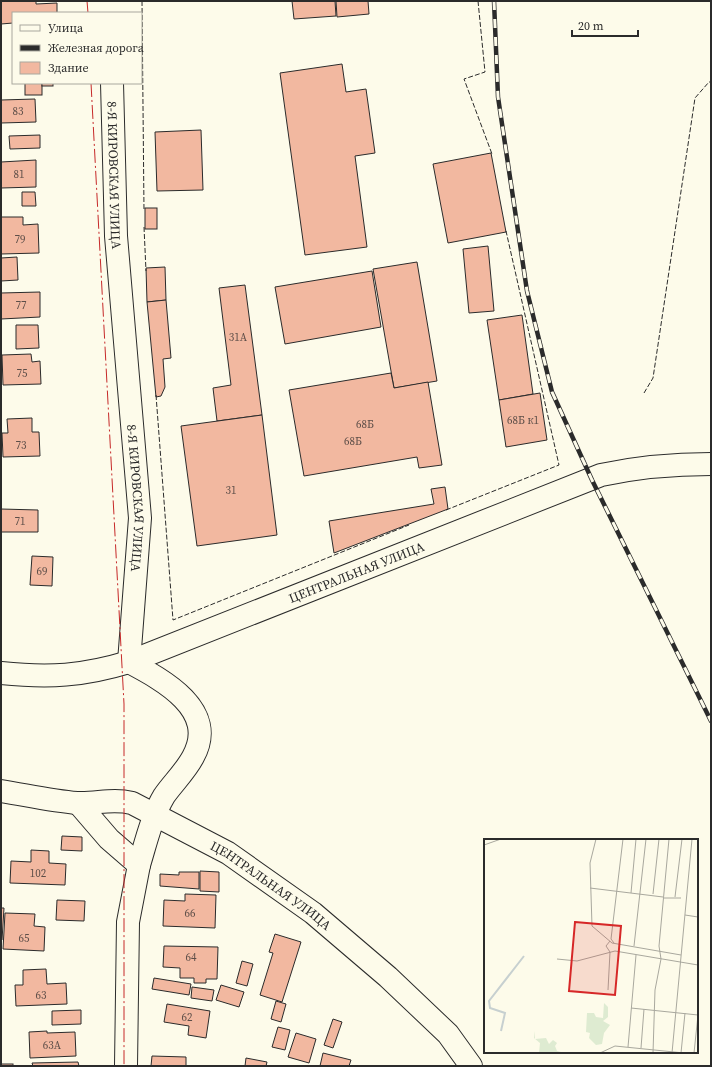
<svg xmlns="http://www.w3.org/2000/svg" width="712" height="1067" font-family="'Source Serif 4',serif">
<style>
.building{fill:#f2b8a0;stroke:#2b2b2b}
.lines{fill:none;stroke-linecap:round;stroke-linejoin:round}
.minor-casing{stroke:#2b2b2b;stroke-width:24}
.minor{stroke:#fdfbea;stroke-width:22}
.rail-casing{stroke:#2b2b2b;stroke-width:4.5}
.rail{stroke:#fdfbea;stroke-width:3;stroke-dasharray:9;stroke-linecap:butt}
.fence{stroke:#2b2b2b;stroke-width:1;stroke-dasharray:5 2;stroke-linecap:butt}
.power{stroke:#c62828;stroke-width:1;stroke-dasharray:14 3 2 3;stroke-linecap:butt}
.labels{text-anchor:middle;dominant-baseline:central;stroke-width:3;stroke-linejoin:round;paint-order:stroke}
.number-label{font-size:11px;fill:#5d4e48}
.street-label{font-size:13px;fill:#2b2b2b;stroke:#fdfbea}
.inset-river{fill:none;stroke:#c7d0d0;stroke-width:2}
.inset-road{fill:none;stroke:#a9a89e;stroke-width:1}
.view{fill:#d62828;fill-opacity:0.15;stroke:#d62828;stroke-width:2}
.inset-edge{fill:none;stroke:#2b2b2b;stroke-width:2}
</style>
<rect width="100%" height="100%" fill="#fdfbea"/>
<!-- building -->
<g class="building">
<polygon points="1,1 36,1 36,4 57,3 57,13 13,13 13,34 13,23 1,24"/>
<polygon points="292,1 335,1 336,16 294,19"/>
<polygon points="336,1 368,1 369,14 337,17"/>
<polygon points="342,64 346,92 366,89 375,153 355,156 367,247 305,255 280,73"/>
<rect x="25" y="83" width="17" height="12"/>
<rect x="42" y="83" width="11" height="3"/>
<polygon points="35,99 36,122 1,123 1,100"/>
<polygon points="201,130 203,190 157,191 155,132"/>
<polygon points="40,135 40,148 10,149 9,136"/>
<polygon points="491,153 506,232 448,243 433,164"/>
<polygon points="36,160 36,187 1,188 1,162"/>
<polygon points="22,192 35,192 36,206 22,206"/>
<rect x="145" y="208" width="12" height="21"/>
<polygon points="1,217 23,217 23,225 38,224 39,253 1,254"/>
<polygon points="488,246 494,311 469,313 463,249"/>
<polygon points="17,257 18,280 1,281 1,258"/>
<polygon points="417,262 437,381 394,388 373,269"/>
<polygon points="165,267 166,300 147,302 146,268"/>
<polygon points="372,271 381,327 285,344 275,287"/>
<polygon points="245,285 262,415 217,421 213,388 231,385 219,288"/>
<polygon points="40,292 40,317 1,319 1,293"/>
<polygon points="166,300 171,358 163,359 165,387 161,396 156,397 147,302"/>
<polygon points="522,315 533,394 499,400 487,320"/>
<polygon points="16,325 38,325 39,348 16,349"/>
<polygon points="31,354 32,362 40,361 41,384 3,385 2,355"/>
<polygon points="391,373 394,388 428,382 442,465 419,468 417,457 304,476 289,390"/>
<polygon points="540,393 547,440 506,447 499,400"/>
<polygon points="262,415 277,535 197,546 181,426"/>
<polygon points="32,418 32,432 39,432 40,456 3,457 2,433 8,433 7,419"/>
<polygon points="445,487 448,509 334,553 329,521 434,504 431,489"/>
<polygon points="1,509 38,510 38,532 1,532"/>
<polygon points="32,556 53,557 52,586 30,585"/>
<polygon points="62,836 82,837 82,851 61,850"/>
<polygon points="31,850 49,851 49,863 66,864 65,885 10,883 11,861 31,862"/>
<polygon points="200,871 219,872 219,892 200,891"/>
<polygon points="179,872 199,872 199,889 160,886 160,874 179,875"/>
<polygon points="185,894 216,895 215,928 163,926 164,900 185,901"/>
<polygon points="57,900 85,901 84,921 56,920"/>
<polygon points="1,908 4,908 2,940 1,940"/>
<polygon points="5,913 35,914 34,926 45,927 44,951 3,949"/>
<polygon points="275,934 301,942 282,1002 260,995 273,953 269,952"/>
<polygon points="164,946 218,947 217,979 206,979 206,983 194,983 194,978 180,978 180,968 163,967"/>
<polygon points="242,961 253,964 247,986 236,983"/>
<polygon points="46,969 47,984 66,983 67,1004 16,1006 15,985 23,985 23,970"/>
<polygon points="154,978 191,984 189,995 152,989"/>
<polygon points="221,985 244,992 239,1007 216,1000"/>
<polygon points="192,987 214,990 212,1001 191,998"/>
<polygon points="276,1001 286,1004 281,1022 271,1019"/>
<polygon points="167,1004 210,1011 206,1038 188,1035 189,1026 164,1022"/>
<polygon points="81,1010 81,1024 52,1025 52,1011"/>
<polygon points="333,1019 342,1022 333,1048 324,1045"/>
<polygon points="278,1027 290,1030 285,1050 272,1047"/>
<polygon points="47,1031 47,1033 75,1032 76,1056 30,1058 29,1032"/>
<polygon points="296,1033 316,1039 309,1063 288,1057"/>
<polygon points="323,1053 351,1060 349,1066 320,1066"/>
<polygon points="152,1056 186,1057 186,1066 151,1066"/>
<polygon points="246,1058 267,1062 266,1066 245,1066"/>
<polygon points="78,1062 79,1066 33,1066 32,1063"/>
<rect x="1" y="1064" width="12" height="2"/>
</g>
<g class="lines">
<defs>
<g id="minor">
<path id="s1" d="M112,83l4,153 24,282 -11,144c34,18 90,48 64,95 -8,15 -20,26 -29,39 -12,20 -18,46 -25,69"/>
<path id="s2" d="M1,673c48,5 82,3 128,-11l472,-187c37,-8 72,-11 110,-11"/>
<path id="s3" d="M1,791c25,4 51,10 76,12 20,1 35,-5 55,0l96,50 85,60 75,64 60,57 23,32"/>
<polyline points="78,803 109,839 139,865 128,922 126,1066"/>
</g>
</defs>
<!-- minor casing -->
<use href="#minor" class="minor-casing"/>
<!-- minor -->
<use href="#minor" class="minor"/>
<defs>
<polyline id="rail" points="494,1 498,97 527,291 552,392 592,480 711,721"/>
</defs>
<!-- rail casing -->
<use href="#rail" class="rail-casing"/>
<!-- rail -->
<use href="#rail" class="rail"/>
<!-- fence -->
<g class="fence">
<polyline points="142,1 144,211"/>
<polyline points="478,1 485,72 464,79 492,154"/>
<polyline points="144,227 146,271"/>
<polyline points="644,393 653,378 695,98 709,82 711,82"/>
<polyline points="156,395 173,620 409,525"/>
<polyline points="446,510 559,465 506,231"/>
</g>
<!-- power -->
<g class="power">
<polyline points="87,1 88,13"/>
<polyline points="91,83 124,704 124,1066"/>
</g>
</g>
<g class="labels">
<!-- number labels -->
<g class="number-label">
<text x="18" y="111">83</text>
<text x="19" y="174">81</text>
<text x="20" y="239">79</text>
<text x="21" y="305">77</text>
<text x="238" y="337">31А</text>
<text x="22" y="373">75</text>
<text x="523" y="420">68Б к1</text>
<text x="365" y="424">68Б</text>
<text x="353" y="441">68Б</text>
<text x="21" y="445">73</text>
<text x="231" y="490">31</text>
<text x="20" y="521">71</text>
<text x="42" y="571">69</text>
<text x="38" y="873">102</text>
<text x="190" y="913">66</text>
<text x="24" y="938">65</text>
<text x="191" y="957">64</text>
<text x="41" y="995">63</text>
<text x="187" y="1017">62</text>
<text x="52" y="1045">63А</text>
</g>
<!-- street labels -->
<g class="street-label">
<text stroke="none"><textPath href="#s1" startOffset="92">8-Я КИРОВСКАЯ УЛИЦА</textPath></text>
<text stroke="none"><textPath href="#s1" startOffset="416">8-Я КИРОВСКАЯ УЛИЦА</textPath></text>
<text stroke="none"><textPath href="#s2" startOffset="374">ЦЕНТРАЛЬНАЯ УЛИЦА</textPath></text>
<text stroke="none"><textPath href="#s3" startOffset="294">ЦЕНТРАЛЬНАЯ УЛИЦА</textPath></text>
</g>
</g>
<!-- overview -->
<g transform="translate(484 839)">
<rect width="214" height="214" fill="#fdfbea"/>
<path d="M120,164l4,4v10l-5,4 7,4 -6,8 -2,11 -6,1 -7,-7 1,-5 -4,-1 1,-19h7l2,4 7,1zM51,192v8l11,-1 3,6 4,-4 4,3 -2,3 2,5 8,2h-26l1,-10 -6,-5z" fill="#deebd1"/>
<path class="inset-river" d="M17,192l4,-18 -15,-5 -1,-7 35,-45"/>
<path class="inset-road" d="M112,0l-6,24 2,63 20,17 69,12M0,6l17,-6M106,49l73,9M147,54l5,-54M169,55l6,-55M191,58l7,-58M180,59h17M201,76l13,2M130,104l-3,-4 12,-100M150,107l12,-107M73,120l20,2 38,-10 83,14M124,151l2,-38 -4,-6 4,-5M147,169l67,7M144,208l8,-92M157,209l3,-39M116,214l15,-7 69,7M169,214l2,-63 6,-31 -2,-13 10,-107M188,214l20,-214M197,214l4,-40M210,214l4,-38"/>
<path class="view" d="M91,83l46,4 -6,69 -46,-4z"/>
<rect width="214" height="214" class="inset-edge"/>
</g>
<!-- border -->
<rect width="712" height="1067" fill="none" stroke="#2b2b2b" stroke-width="4"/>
<!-- legend -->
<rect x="12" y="12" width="130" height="72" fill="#fdfbea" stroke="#a9a89e"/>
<rect x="20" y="25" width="20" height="6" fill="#fdfbea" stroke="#a9a89e"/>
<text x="48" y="32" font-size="12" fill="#2b2b2b">Улица</text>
<rect x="20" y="45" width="20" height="6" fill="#2b2b2b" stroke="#a9a89e"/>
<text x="48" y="52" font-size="12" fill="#2b2b2b">Железная дорога</text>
<rect x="20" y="62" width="20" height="12" fill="#f2b8a0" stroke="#a9a89e"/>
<text x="48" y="72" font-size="12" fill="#2b2b2b">Здание</text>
<!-- scale -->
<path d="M572 30v6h66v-6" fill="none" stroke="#2b2b2b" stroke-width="2"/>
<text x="578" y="30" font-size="12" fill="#2b2b2b" stroke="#fdfbea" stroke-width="3" paint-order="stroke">20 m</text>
</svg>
